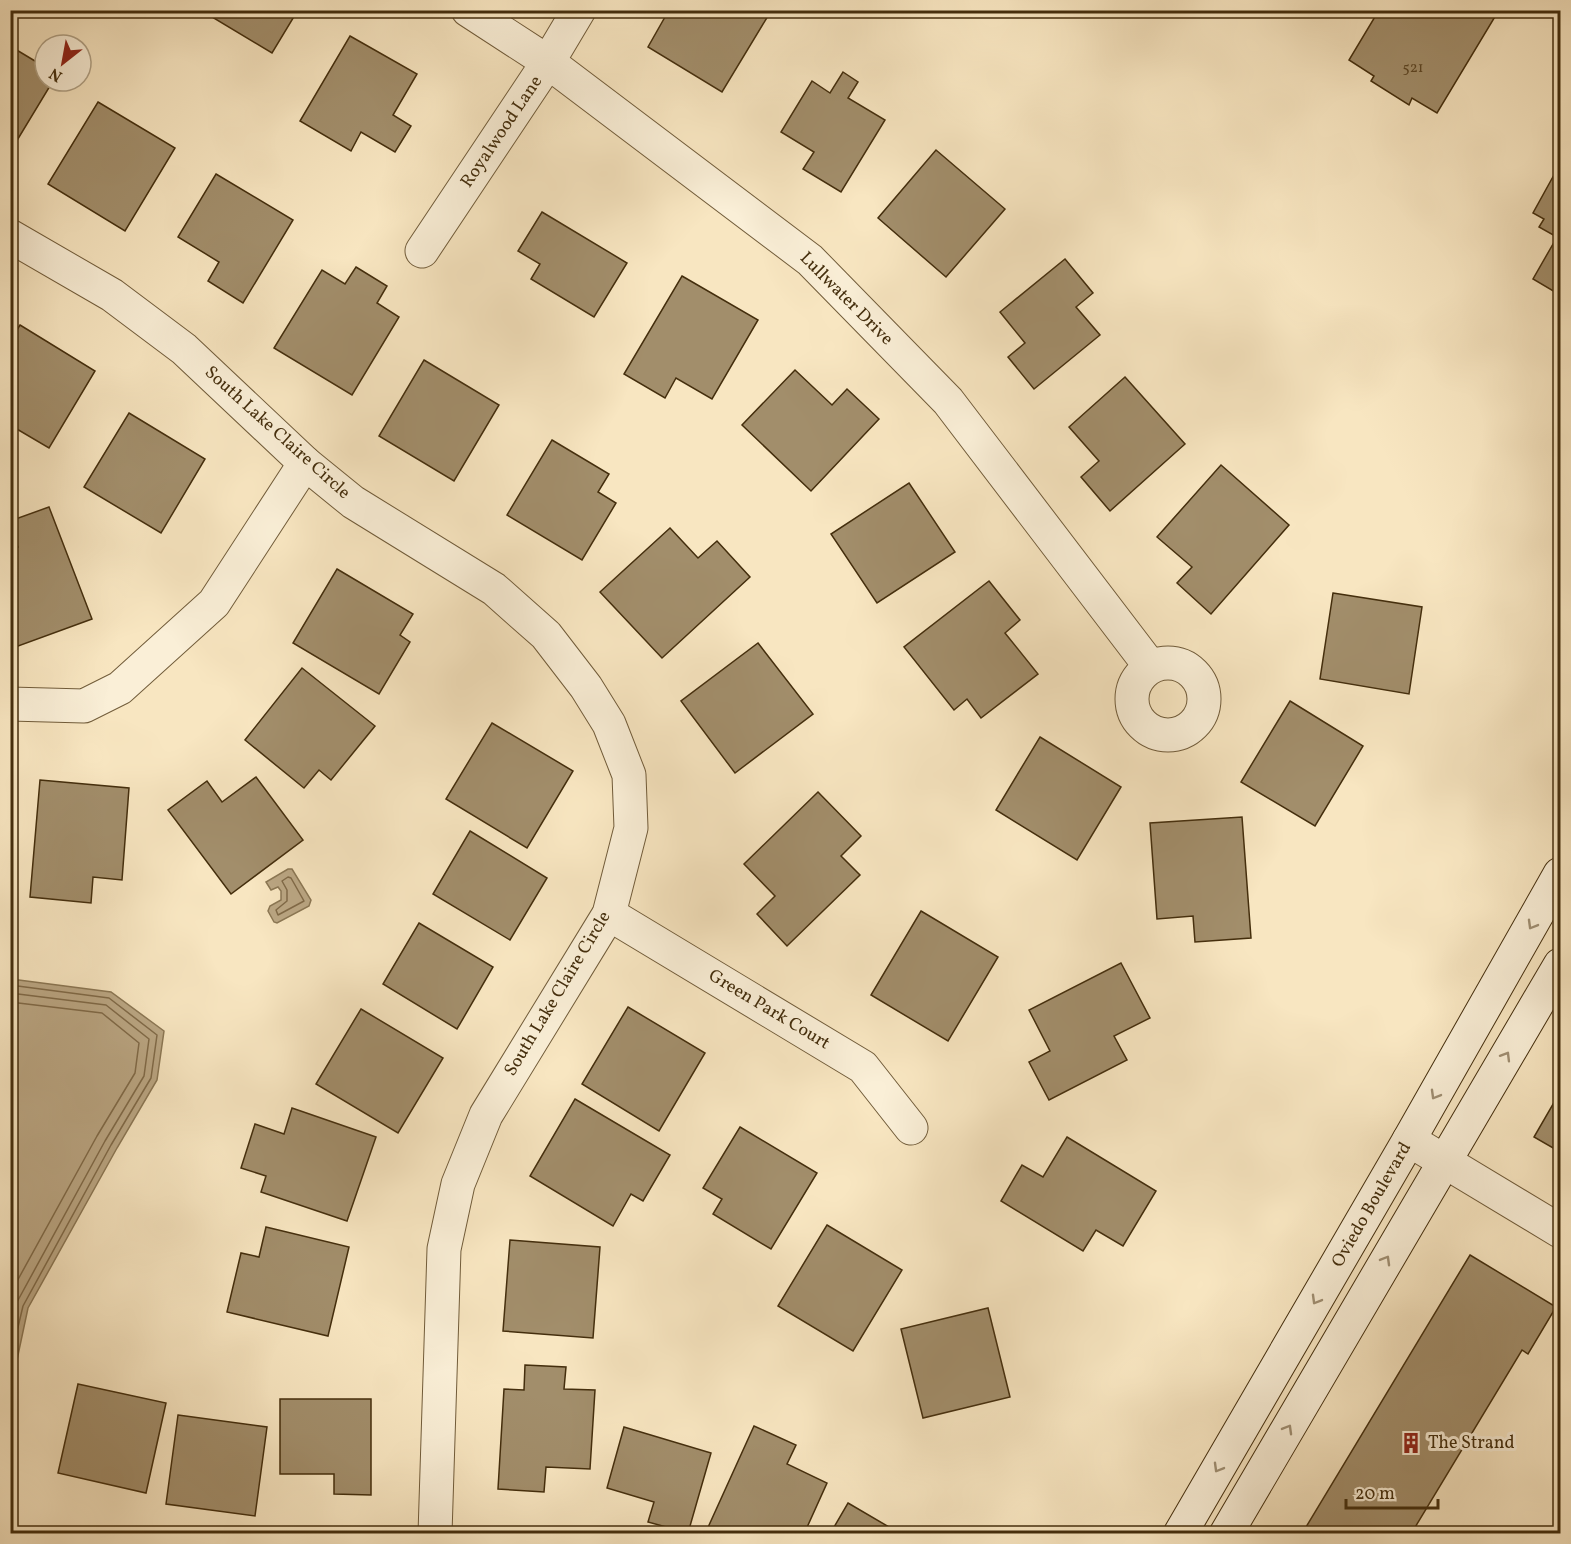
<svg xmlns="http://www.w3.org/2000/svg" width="1571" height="1544" font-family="Vollkorn,serif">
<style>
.water{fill:#bba784;stroke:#8b7754;stroke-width:1.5}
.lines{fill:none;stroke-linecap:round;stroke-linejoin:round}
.shore{stroke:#806a48;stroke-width:1.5}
.building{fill:#a28e6b;stroke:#442e0d;stroke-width:1.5}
.street-casing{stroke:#715c3a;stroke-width:35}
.secondary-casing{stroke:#442e0d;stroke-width:35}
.street{stroke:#faefd7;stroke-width:33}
.secondary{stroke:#faefd7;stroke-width:33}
.oneway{stroke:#9f8e72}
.labels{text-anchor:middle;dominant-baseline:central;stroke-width:6;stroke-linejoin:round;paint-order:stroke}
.number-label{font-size:15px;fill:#5c4624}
.street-label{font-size:18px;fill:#442e0d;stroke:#faefd7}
.poi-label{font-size:18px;fill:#442e0d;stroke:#faefd7;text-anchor:start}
</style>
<rect width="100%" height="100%" fill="#f8e6c1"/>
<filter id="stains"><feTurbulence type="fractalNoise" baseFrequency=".00333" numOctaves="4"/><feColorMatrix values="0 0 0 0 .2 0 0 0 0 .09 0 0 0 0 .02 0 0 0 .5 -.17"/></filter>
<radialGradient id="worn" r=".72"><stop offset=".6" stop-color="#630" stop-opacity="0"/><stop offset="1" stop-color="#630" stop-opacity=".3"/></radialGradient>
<!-- water -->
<g class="water">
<polygon points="288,869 292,869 311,900 309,906 277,923 274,922 268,911 270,906 281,900 281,891 278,887 271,890 266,882"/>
<polygon points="11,979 111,992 164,1031 157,1080 117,1148 28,1308 11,1388"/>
</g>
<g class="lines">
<!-- shore -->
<g class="shore">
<polygon points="288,877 291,878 304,901 278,915 276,910 287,901 287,890 282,881"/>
<polyline points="10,985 109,998 157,1035 151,1078 111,1145 23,1306 10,1361"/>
<polyline points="10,993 106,1005 149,1039 144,1076 105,1141 17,1302 10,1326"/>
<polyline points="10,1002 102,1013 139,1043 135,1073 97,1136 10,1294"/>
</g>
</g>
<!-- building -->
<g class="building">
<polygon points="209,10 298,10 272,53 207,14"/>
<polygon points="669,10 771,10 771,11 722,92 648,47"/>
<polygon points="1379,10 1488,10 1496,15 1437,113 1412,98 1409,105 1371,81 1374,76 1349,60"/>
<polygon points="350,36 417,74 393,115 411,126 395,152 361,132 351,151 300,121"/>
<polygon points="10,46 45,67 45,81 53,81 10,152"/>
<polygon points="843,72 858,82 848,98 885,120 841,192 803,169 814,152 781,132 812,81 830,93"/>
<polygon points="98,102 175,148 125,231 48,184"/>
<polygon points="936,150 1005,209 946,277 878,218"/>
<polygon points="1560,164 1560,295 1533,279 1557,237 1539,227 1544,219 1533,213"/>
<polygon points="216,174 293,220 243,303 208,281 219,262 178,237"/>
<polygon points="542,212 627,263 594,317 531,279 540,264 518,251"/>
<polygon points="1065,259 1093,293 1076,307 1100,335 1034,389 1008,357 1025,343 1000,312"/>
<polygon points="356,267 387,286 377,303 399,317 352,395 274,348 322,270 345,284"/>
<polygon points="682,276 758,320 712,399 676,378 665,398 624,374"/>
<polygon points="20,325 95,371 49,448 10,425 10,341"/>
<polygon points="424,360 499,405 454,481 379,436"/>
<polygon points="795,370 832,405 847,389 879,419 811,491 742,425"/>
<polygon points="1125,377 1185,444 1110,511 1081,477 1099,461 1069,427"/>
<polygon points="129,413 205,459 161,533 84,487"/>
<polygon points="552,440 609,474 598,492 616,503 582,560 507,515"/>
<polygon points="1221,465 1289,525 1211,614 1177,583 1192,567 1157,537"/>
<polygon points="909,483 955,552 877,603 831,534"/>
<polygon points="49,507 92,619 10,649 10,550 18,547 10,527 10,521"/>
<polygon points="670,528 698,558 717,541 750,577 662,658 600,592"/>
<polygon points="337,569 413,614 400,635 410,642 379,694 293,643"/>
<polygon points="989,581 1020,620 1005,633 1038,674 981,718 967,699 954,710 904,647"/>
<polygon points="1333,593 1422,607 1409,694 1320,679"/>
<polygon points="758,643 813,714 735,773 681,701"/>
<polygon points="302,668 375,726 331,780 319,770 304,788 245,740"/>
<polygon points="1290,701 1363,746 1315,826 1241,782"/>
<polygon points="492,723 573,771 527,848 446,799"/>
<polygon points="1040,737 1121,787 1077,860 996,810"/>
<polygon points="256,777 303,840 231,894 168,810 207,781 222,802"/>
<polygon points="10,780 17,781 13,874 10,874"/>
<polygon points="40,780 129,788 122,880 93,877 91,903 30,897"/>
<polygon points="818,792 861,836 841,856 860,875 787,946 757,914 775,896 744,864"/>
<polygon points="1242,817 1251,938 1195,942 1193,916 1157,919 1150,823"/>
<polygon points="470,831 547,878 510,940 433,894"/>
<polygon points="921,911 998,957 948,1041 871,995"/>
<polygon points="419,923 493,967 457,1029 383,984"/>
<polygon points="1121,963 1150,1018 1114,1036 1127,1060 1049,1100 1029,1062 1050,1051 1029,1010"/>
<polygon points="628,1007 705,1053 659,1131 582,1084"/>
<polygon points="361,1009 443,1058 398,1133 316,1084"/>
<polygon points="1560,1092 1560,1152 1534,1137"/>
<polygon points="575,1099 670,1155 643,1201 631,1194 613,1226 530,1176"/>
<polygon points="292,1108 376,1137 347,1221 261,1192 266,1176 241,1168 255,1124 284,1134"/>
<polygon points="740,1127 817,1173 771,1249 713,1214 722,1199 703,1188"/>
<polygon points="1067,1137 1156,1191 1123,1246 1096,1230 1083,1251 1001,1201 1022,1165 1043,1177"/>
<polygon points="827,1225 902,1270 853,1351 778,1306"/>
<polygon points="266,1227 349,1247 328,1336 227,1312 241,1253 259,1257"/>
<polygon points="510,1240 600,1247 593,1338 503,1331"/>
<polygon points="1470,1255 1556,1307 1528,1354 1522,1350 1411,1534 1306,1534 1303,1532"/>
<polygon points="988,1308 1010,1397 923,1418 901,1329"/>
<polygon points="525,1365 566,1367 564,1389 595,1390 590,1469 546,1467 544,1492 498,1489 504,1389 524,1390"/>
<polygon points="78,1384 166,1403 146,1493 58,1473"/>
<polygon points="280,1399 371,1399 371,1495 334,1494 334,1474 280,1474"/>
<polygon points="178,1415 267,1427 255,1516 166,1504"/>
<polygon points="754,1426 796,1445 787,1464 827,1483 804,1534 705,1534"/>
<polygon points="624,1427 711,1453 688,1533 648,1522 654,1502 607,1488"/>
<polygon points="848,1503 901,1534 830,1534"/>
</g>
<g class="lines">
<defs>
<g id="street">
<polyline points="468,10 548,62 810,260 948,401 1150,666"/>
<polyline points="10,236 112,295 184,349 305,463 353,502 494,589 546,635 586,687 609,724 629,775 631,828 609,914 486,1115 458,1184 444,1249 435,1534"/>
<polyline points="422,251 548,62 579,10"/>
<circle cx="1168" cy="699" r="36"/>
<polyline points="10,704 84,706 120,688 214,603 305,463"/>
<polyline points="609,914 863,1067 911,1128"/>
<polyline points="1409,1140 1560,1231"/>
</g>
<g id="secondary">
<polyline points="1180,1534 1409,1140 1560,874"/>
<polyline points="1226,1534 1560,965"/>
</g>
</defs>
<!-- street casing -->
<use href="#street" class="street-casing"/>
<!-- secondary casing -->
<use href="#secondary" class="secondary-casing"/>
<!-- street -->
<use href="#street" class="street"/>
<!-- secondary -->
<use href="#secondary" class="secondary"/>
</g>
<!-- one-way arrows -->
<defs><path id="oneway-chevron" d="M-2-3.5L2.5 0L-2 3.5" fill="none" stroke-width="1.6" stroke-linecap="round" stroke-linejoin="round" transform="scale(1.5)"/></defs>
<g class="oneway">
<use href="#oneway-chevron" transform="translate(1532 925) rotate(120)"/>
<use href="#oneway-chevron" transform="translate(1506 1056) rotate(-59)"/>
<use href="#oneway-chevron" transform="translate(1435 1095) rotate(120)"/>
<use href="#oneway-chevron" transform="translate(1386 1260) rotate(-60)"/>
<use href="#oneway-chevron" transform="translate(1316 1300) rotate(120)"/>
<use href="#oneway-chevron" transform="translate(1288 1429) rotate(-60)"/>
<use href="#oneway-chevron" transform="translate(1218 1468) rotate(120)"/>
</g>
<!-- icons -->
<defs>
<symbol id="building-bare" viewBox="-9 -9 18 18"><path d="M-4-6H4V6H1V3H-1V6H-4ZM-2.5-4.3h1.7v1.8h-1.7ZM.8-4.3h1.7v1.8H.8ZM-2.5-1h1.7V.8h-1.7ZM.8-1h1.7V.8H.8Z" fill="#8f2418" stroke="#faefd7" stroke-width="2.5" paint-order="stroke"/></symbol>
</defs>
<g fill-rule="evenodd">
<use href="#building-bare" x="1396" y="1428" width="30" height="30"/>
</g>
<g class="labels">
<!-- number labels -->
<g class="number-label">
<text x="1413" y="68">521</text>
</g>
<!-- street labels -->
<g class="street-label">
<text transform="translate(502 132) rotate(-56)">Royalwood Lane</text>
<text transform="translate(846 299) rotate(45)">Lullwater Drive</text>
<text transform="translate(277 433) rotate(42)">South Lake Claire Circle</text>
<text transform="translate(558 994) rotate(-59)">South Lake Claire Circle</text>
<text transform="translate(769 1010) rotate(31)">Green Park Court</text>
<text transform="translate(1372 1205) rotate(-60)">Oviedo Boulevard</text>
</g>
<!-- poi labels -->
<g class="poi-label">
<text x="1428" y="1443">The Strand</text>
</g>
</g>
<!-- margin -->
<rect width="1571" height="1544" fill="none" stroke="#f8e6c1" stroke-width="36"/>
<rect x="12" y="12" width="1547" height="1520" fill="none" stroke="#442e0d" stroke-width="3"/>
<rect x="18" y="18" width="1535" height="1508" fill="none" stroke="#442e0d" stroke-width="1.5"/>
<!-- north arrow -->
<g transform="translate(63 63) rotate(211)"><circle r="28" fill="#faefd7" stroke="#b1a286" stroke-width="1.5"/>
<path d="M0-4.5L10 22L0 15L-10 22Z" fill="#8f2418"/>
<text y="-9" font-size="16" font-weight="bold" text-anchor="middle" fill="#442e0d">N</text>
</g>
<!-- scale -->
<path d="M1346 1499v9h92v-9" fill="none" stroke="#442e0d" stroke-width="3"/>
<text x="1355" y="1499" font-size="18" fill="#442e0d" stroke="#faefd7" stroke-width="4.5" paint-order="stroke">20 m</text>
<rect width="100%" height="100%" filter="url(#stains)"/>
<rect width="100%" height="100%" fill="url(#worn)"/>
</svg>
